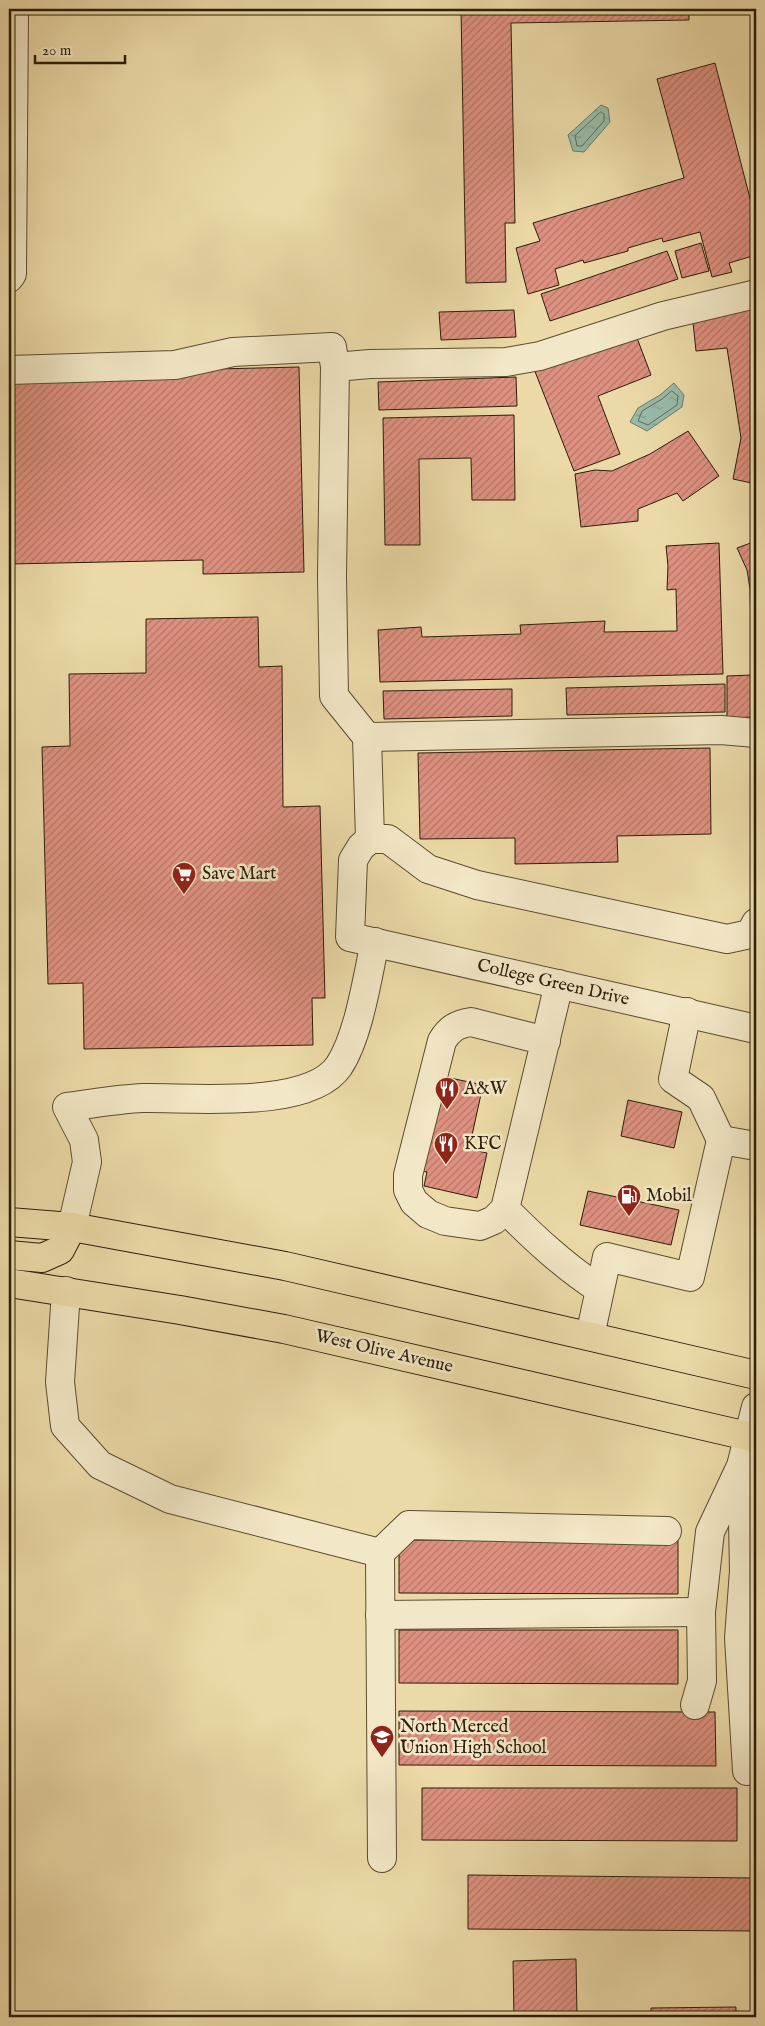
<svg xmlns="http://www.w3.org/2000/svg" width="765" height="2026" font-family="'IM FELL English',serif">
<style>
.garden{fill:#babf85;stroke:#726e47}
.water{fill:url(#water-ripples);stroke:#6c7c69}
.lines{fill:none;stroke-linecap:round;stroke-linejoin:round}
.shore{stroke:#626c59;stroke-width:1}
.building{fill:url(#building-hatch);stroke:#2b1d09}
.minor-casing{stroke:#5b4c30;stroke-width:30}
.major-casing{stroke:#2b1d09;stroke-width:30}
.minor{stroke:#f2e7c6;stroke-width:28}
.major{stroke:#ebdaa7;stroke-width:28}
.labels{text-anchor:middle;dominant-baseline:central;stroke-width:5;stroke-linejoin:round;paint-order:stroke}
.poi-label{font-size:18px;fill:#2b1d09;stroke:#f2e7c6;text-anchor:start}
.street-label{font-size:18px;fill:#2b1d09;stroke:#f2e7c6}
</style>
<defs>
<pattern id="water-ripples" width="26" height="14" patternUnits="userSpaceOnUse" patternTransform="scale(1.25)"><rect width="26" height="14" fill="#98bba9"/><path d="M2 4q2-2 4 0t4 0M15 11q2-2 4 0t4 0" fill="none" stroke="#83a090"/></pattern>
<pattern id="building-hatch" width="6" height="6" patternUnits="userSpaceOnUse" patternTransform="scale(1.25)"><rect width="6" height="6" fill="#df9181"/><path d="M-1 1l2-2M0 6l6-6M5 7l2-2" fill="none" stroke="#b57668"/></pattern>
</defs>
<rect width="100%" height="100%" fill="#ebdaa7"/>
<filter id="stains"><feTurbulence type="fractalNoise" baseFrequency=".004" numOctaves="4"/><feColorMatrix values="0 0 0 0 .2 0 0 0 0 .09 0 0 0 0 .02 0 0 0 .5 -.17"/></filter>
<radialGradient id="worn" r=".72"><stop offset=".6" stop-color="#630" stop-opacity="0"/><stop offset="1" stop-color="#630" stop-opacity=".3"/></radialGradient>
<!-- garden -->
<polygon class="garden" points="9,1519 12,1531 14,2017 9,2017"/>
<!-- water -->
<g class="water">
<polygon points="601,105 608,108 610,122 584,152 573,151 568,135"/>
<polygon points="674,383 684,395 682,407 647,431 630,422 638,408 660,395"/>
</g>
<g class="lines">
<!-- shore -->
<g class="shore">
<polygon points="601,112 604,114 604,121 582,146 577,146 575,136"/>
<polygon points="672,391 678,396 677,405 648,425 638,421 642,411 662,399"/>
</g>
</g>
<!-- building -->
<g class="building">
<polygon points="461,9 689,9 689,20 511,23 515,223 505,223 506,282 466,283"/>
<polygon points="715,63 752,206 756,205 756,255 729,263 732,272 712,277 700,232 663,242 662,238 628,248 628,251 584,263 583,260 555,269 559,285 528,294 516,248 540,241 533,223 684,178 657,79"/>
<polygon points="701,243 709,271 682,278 675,251"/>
<polygon points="667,251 678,279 550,321 541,294"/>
<polygon points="756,302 756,484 733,479 741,438 727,348 696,351 692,313"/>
<polygon points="514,310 516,337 441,340 439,312"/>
<polygon points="634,330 651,375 598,396 620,454 574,471 534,369"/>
<polygon points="299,367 304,572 203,574 203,560 9,564 9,374"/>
<polygon points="516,377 517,406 379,410 378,382"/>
<polygon points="514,415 515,500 472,500 471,458 419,459 420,545 385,545 383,418"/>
<polygon points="688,431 719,476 683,501 677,493 638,509 638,521 581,527 575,474 595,470 612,471 650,454"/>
<polygon points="756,541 756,717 727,718 727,676 752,675 750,589 747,570 737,548"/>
<polygon points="719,543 723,674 380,682 378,630 421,627 422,637 521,634 520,625 605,621 604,632 677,631 676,589 667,590 668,566 666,546"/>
<polygon points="258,617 259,667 282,666 283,807 320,806 325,998 312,998 313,1045 84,1049 83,983 48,984 42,747 70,746 69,674 146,673 146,619"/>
<polygon points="725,684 725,712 567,715 566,688"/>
<polygon points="512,689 512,716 384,719 383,691"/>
<polygon points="710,748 711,834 617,836 618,862 515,864 515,838 420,839 418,753"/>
<polygon points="441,1076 483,1085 469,1149 487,1153 477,1198 424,1186 427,1172 420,1171"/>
<polygon points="628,1100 682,1112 674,1148 621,1136"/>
<polygon points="588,1191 679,1210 671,1245 580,1225"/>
<polygon points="399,1540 678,1540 678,1594 399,1593"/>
<polygon points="399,1630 678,1630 678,1684 399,1683"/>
<polygon points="399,1711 715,1712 716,1766 399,1765"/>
<polygon points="422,1788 737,1788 737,1841 422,1840"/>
<polygon points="468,1875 756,1878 756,1931 468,1929"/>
<polygon points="576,1959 577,2017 514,2017 513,1961"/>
<polygon points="736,2007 736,2017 651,2017 651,2008"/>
</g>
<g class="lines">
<defs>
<g id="minor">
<polyline points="9,278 12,274 14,9"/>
<polyline points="335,367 332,576 334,696 367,737"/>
<polyline points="9,370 175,365 233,352 332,347 335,367 370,364 506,362 540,356 663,316 756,294"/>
<polyline points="370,839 367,737 721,730 756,733"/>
<polyline points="756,923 750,934 727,939 477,885 428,869 388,839 370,839 361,847 353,860 350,937 756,1029"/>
<polyline points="687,1012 673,1079 701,1098 721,1140"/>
<path d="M546,1041l-75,-19c-14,2 -22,7 -29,19l-34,134v15l6,12 14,12 17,7 35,5 14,-6 11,-11 54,-225"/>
<path d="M505,1209c30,30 59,57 94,80"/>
<path d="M72,1227l15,-65 -3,-22 -17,-33c25,-3 50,-8 76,-9 48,-1 166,12 196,-32 20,-31 28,-87 36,-124"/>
<polyline points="66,1291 60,1382 65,1426 100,1465 170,1499 380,1553"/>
<polyline points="590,1336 607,1257 690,1277 721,1140 756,1146"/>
<polyline points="742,1471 744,1571 739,1638 747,1771"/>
<polyline points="380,1615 701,1612"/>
<polyline points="695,1705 702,1681 701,1612 710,1532 741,1466 756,1407"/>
<polyline points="382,1858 380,1553 409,1525 667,1531"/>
</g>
<g id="major">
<polyline points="9,1222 72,1227 285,1266 756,1375"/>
<polyline points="9,1255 42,1258 60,1250 72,1227"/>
<polyline points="9,1283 180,1310 284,1329 756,1438"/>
</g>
</defs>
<!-- minor casing -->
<use href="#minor" class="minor-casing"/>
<!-- major casing -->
<use href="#major" class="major-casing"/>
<!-- minor -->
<use href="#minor" class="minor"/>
<!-- major -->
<use href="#major" class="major"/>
</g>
<!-- icons -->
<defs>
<symbol id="supermarket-pin" viewBox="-11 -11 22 30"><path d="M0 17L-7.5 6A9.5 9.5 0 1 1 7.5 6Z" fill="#8f2418" stroke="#f2e7c6"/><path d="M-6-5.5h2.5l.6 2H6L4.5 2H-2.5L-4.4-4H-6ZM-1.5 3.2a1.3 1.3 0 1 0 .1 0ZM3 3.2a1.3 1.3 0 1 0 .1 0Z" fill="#fff"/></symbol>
<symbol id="restaurant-pin" viewBox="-11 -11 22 30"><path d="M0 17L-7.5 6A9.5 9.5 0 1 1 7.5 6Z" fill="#8f2418" stroke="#f2e7c6"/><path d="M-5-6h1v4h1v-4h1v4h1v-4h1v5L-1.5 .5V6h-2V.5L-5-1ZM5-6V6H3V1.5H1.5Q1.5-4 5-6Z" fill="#fff"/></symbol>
<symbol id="fuel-pin" viewBox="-11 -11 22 30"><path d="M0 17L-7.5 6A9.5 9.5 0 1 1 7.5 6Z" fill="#8f2418" stroke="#f2e7c6"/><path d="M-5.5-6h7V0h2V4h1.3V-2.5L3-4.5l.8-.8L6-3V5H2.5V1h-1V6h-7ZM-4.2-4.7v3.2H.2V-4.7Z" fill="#fff"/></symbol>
<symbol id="school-pin" viewBox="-11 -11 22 30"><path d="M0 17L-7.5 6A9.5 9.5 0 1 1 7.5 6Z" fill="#8f2418" stroke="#f2e7c6"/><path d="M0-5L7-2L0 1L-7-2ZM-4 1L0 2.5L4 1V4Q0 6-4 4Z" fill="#fff"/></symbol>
</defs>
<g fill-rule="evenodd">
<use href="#supermarket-pin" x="170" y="860" width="28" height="38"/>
<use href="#restaurant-pin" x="433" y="1075" width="28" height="38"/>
<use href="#restaurant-pin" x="432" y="1130" width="28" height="38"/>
<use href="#fuel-pin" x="615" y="1182" width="28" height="38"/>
<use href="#school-pin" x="368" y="1723" width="28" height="38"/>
</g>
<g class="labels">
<!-- poi labels -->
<g class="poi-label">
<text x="202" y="874">Save Mart</text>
<text x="464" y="1089">A&amp;W</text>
<text x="464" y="1144">KFC</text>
<text x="646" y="1196">Mobil</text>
<text x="400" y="1727">North Merced<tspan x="400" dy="21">Union High School</tspan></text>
</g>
<!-- street labels -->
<g class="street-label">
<text transform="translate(553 983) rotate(13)">College Green Drive</text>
<text transform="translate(384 1352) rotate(13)">West Olive Avenue</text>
</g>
</g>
<!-- margin -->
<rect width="765" height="2026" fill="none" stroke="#ebdaa7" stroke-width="30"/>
<rect x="10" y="10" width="745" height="2006" fill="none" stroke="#2b1d09" stroke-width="2.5"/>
<rect x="15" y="15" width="735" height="1996" fill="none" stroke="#2b1d09"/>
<!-- scale -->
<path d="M35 55v8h90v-8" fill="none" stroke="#2b1d09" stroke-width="2.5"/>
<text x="42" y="55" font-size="15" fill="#2b1d09" stroke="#f2e7c6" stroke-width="4" paint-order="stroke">20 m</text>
<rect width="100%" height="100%" filter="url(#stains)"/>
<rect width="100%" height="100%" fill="url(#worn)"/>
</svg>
